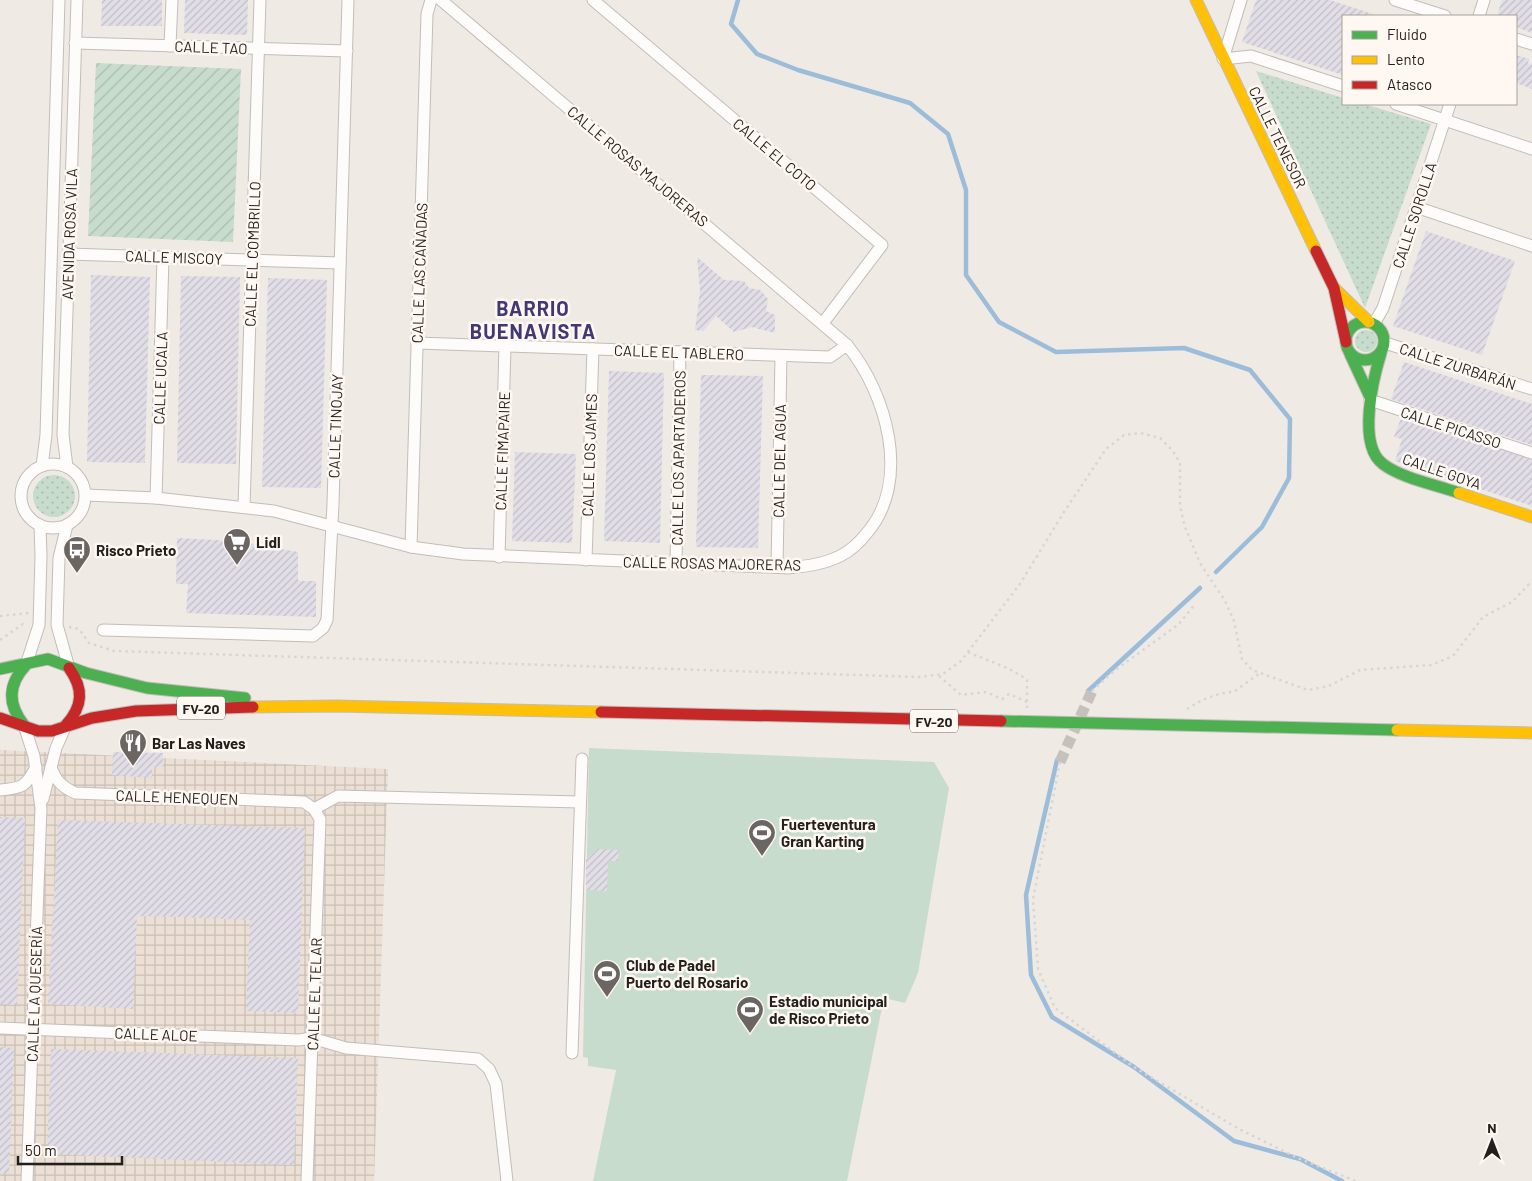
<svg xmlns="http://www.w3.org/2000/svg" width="1532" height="1181" font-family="Barlow,sans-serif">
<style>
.industrial{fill:url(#industrial-grid)}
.grass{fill:url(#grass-dots)}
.garden{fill:url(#garden-furrows)}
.pitch{fill:#c7dccd}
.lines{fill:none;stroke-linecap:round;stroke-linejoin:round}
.stream{stroke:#9cbdda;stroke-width:4.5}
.building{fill:url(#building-hatch)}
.street-tunnel{stroke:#c7c1bd;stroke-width:11;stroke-dasharray:11 5.5;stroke-linecap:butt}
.street-casing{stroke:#c2bdba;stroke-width:13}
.fast-casing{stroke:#c2bdba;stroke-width:13}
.slow-casing{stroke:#c2bdba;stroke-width:13}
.jam-casing{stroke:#c2bdba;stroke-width:13}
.path{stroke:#d7d6d5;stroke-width:2.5;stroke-dasharray:2.5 4;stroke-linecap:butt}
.street{stroke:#fdfcfb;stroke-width:11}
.fast{stroke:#4caf50;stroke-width:11}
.slow{stroke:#ffc107;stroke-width:11}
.jam{stroke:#c62828;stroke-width:11}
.labels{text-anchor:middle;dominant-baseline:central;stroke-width:5;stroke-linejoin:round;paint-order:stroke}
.shield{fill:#fef7f2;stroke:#65605c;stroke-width:1}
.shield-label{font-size:14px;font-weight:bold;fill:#231f1c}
.street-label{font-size:15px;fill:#231f1c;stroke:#fef7f2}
.poi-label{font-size:15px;font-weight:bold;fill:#231f1c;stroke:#fef7f2;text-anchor:start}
.district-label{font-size:20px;font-weight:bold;letter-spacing:1px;fill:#403976;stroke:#fef7f2}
</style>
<defs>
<pattern id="industrial-grid" width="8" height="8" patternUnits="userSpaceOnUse" patternTransform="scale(1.25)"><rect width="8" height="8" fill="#ecdfd4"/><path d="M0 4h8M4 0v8" fill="none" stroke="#cabfb5"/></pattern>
<pattern id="grass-dots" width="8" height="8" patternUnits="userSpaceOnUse" patternTransform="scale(1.25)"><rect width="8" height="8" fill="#c7dccd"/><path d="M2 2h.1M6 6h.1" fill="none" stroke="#abbcaf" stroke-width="1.8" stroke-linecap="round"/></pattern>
<pattern id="garden-furrows" width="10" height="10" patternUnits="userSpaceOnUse" patternTransform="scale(1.25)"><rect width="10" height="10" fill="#c7dccd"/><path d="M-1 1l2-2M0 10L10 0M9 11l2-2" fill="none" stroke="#abbcaf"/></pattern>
<pattern id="building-hatch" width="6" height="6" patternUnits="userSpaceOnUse" patternTransform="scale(1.25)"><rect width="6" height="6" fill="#e1dee7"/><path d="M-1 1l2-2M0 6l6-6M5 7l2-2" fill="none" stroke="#c1bec6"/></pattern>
</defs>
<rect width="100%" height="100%" fill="#f0eae5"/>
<!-- industrial -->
<polygon class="industrial" points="0,750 388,769 374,1181 0,1181"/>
<!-- grass -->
<g class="grass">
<polygon points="1256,71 1343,98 1343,104 1364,104 1431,124 1365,308"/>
<circle cx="1366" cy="341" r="11"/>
<circle cx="54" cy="496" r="21"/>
</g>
<!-- garden -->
<polygon class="garden" points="96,63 241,69 233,242 88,236"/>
<!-- pitch -->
<polygon class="pitch" points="589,748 934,762 949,788 918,973 905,1003 884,998 847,1181 593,1181 616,1070 588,1066 588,1058 583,1057"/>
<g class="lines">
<!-- stream -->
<g class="stream">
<polyline points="738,0 731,24 757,54 798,70 910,103 948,134 966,190 966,275 999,322 1056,352 1184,348 1250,370 1290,419 1289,478 1262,527 1216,572"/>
<polyline points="1088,691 1200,588"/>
<polyline points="1057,760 1026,895 1031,975 1052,1017 1134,1067 1234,1141 1300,1159 1342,1181"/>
</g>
</g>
<!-- building -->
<g class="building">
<polygon points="102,0 162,0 162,26 101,26"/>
<polygon points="185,0 248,0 247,35 184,33"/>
<polygon points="1256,0 1330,0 1373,14 1372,16 1343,16 1343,75 1242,42"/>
<polygon points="1502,0 1532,0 1532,33 1516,27 1516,16 1497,16"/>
<polygon points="1516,55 1529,59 1528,63 1532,64 1532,89 1516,83"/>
<polygon points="1426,231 1515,261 1482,355 1393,326"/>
<polygon points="697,257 724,280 744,281 749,288 760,290 768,299 766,311 775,315 775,333 752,327 734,332 716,316 703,331 695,330 700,291"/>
<polygon points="91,275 150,277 145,463 87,462"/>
<polygon points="181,276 240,277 236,464 177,463"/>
<polygon points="268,278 327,280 321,488 262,487"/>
<polygon points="1404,362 1532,404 1532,445 1391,399"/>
<polygon points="609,371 664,373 660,543 604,541"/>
<polygon points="701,375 763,376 758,548 696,547"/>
<polygon points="1401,418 1532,460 1532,506 1395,461 1402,439 1394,437"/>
<polygon points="515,452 576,454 572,543 512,541"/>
<polygon points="177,538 236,541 298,552 298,581 316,581 316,617 186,613 188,584 176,584"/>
<polygon points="113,752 163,753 163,767 152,767 152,778 112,775"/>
<polygon points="0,817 25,818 17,1005 0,1004"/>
<polygon points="58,820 305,828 298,1013 246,1011 250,920 178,917 137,916 133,1009 48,1004"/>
<polygon points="597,849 619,850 618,861 608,861 607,891 586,890 586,859"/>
<polygon points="0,1047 14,1048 9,1174 0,1173"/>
<polygon points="51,1049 298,1058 294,1165 47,1154"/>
</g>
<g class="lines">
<!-- street-tunnel -->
<polyline class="street-tunnel" points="1060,762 1092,691"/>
<defs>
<g id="street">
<polyline points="593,0 882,245 823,323"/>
<polyline points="1241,0 1223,59 1251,56 1343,86"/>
<polyline points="1395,0 1445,16"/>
<polyline points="1479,16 1484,0"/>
<polyline points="1516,39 1532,44"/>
<polyline points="75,43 347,51"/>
<polyline points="170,46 172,0"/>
<polyline points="1396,104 1532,149"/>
<polyline points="1416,207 1532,246"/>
<polyline points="69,254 340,263"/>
<polyline points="1374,324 1383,308 1450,104"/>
<polyline points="417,343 830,357 847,345"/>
<polyline points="1385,343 1532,389"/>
<polyline points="1370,400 1532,453"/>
<circle cx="53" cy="496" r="32"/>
<polyline points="42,466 46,435 59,0"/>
<polyline points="67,467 63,435 77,0"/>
<path d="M86,495l70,3 118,13 137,36 52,7 326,14c18,-2 35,-4 51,-12 10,-5 19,-13 26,-22 46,-52 21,-140 -19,-189l-406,-345"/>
<polyline points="156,498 163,257"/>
<polyline points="244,507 260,0"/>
<polyline points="67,525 59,558 57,625 69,668"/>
<polyline points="411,547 427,14 431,0"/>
<polyline points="499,557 505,346"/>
<polyline points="586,560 593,349"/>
<polyline points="676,563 680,352"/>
<polyline points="777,567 781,356"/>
<polyline points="103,630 313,636 323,628 327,620 333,504 348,0"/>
<polyline points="26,665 39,625 41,556 40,525"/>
<polyline points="24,725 34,756 41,808 27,1181"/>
<path d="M51,767c5,14 10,19 24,26l229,9 10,7 6,10 -13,362"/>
<path d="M0,790c22,-2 26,-3 36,-23"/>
<polyline points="43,799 56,748 66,725"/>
<polyline points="314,809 338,796 580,802"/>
<polyline points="0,1028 299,1040 312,1038 346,1048 478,1059 489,1069 496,1084 507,1181"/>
<polyline points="572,1053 582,759"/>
</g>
<g id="fast">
<circle cx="1365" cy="341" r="19"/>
<path d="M1381,353c-8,26 -24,92 2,111 18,14 54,21 76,29"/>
<polyline points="1350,354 1370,397"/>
<polyline points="0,669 48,659 86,673 147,688 245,698"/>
<polyline points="1001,721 1397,730"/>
<path d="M24,725c-17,-21 -16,-41 2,-60"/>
</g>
<g id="slow">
<polyline points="1196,0 1316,251"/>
<polyline points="1335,289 1369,322"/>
<polyline points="1459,493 1532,517"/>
<polyline points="253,707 337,706 601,712"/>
<polyline points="1397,730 1532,733"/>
</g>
<g id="jam">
<polyline points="1316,251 1334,288 1346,342"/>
<polyline points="601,712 1001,721"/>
<polyline points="0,718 38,731 52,731 92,718 136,711 253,707"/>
<path d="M66,725c17,-19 18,-36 3,-57"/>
</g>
</defs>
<!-- street casing -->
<use href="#street" class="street-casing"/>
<!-- fast casing -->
<use href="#fast" class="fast-casing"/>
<!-- slow casing -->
<use href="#slow" class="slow-casing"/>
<!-- jam casing -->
<use href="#jam" class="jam-casing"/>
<!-- path -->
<g class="path">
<polyline points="0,616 29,613"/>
<polyline points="69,627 79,629 89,643 114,651 919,677 943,674 961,661 1020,584 1064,512 1106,449 1124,435 1140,433 1160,438 1173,451 1180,463 1180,506 1185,527 1200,563 1225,601 1234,621 1242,659 1252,670 1277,679 1308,690 1329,686 1360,670 1431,665 1453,656 1483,617 1512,602 1532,581"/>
<polyline points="0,640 23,624 26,625"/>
<path d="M968,652c20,9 42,15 59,28v29"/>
<polyline points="939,676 961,695 986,692 1002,699 1009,694 1027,702"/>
<polyline points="1092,691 1114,671 1179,624 1195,604"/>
<polyline points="1187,709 1202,700 1219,694 1235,691 1260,673"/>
<polyline points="1060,762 1033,899 1038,969 1055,1008 1134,1067 1239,1129 1300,1159 1356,1181"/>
</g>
<!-- street -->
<use href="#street" class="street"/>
<!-- fast -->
<use href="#fast" class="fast"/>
<!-- slow -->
<use href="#slow" class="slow"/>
<!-- jam -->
<use href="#jam" class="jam"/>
</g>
<!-- icons -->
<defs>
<symbol id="supermarket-pin" viewBox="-11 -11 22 30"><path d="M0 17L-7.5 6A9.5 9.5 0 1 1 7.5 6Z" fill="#6b6662" stroke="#fef7f2"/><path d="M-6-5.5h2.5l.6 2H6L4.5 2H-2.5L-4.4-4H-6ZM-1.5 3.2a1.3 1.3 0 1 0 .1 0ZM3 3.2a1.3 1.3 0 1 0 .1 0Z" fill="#fff"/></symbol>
<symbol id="bus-pin" viewBox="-11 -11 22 30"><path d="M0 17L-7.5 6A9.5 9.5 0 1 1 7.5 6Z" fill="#6b6662" stroke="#fef7f2"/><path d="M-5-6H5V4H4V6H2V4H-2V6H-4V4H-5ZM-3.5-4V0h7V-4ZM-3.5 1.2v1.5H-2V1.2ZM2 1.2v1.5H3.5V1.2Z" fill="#fff"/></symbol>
<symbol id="restaurant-pin" viewBox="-11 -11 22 30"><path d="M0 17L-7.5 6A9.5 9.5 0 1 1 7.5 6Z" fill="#6b6662" stroke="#fef7f2"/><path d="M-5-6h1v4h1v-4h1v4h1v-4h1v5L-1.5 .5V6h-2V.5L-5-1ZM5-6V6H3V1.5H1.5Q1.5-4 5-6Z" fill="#fff"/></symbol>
<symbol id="stadium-pin" viewBox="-11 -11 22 30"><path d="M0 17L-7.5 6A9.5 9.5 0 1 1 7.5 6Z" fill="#6b6662" stroke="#fef7f2"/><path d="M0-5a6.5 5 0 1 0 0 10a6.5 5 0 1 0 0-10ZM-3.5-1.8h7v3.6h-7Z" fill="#fff"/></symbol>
</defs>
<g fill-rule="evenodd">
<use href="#supermarket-pin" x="221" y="526" width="32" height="43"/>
<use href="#bus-pin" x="61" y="534" width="32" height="43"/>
<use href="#restaurant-pin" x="117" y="727" width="32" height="43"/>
<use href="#stadium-pin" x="746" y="817" width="32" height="43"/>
<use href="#stadium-pin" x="591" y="958" width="32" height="43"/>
<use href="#stadium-pin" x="734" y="994" width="32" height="43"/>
</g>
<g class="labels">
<!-- shield labels -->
<g class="shield">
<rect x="177" y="696.5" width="48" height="23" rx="4"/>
<rect x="910" y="709.5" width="48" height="23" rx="4"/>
</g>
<g class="shield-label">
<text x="201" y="708">FV-20</text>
<text x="934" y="721">FV-20</text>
</g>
<!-- street labels -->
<g class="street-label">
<text transform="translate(211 47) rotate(2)">CALLE TAO</text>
<text transform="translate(1278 137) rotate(64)">CALLE TENESOR</text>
<text transform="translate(775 154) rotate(40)">CALLE EL COTO</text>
<text transform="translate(638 166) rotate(40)">CALLE ROSAS MAJORERAS</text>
<text transform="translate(1414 215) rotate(-72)">CALLE SOROLLA</text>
<text transform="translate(69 234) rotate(-88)">AVENIDA ROSA VILA</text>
<text transform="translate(252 254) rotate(-88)">CALLE EL COMBRILLO</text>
<text transform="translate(174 257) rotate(2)">CALLE MISCOY</text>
<text transform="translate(419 273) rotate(-88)">CALLE LAS CAÑADAS</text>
<text transform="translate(679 352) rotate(2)">CALLE EL TABLERO</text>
<text transform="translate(1458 366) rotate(18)">CALLE ZURBARÁN</text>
<text transform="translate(160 378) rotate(-88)">CALLE UCALA</text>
<text transform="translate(335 426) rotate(-88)">CALLE TINOJAY</text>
<text transform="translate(1451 427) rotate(18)">CALLE PICASSO</text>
<text transform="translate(502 451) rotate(-88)">CALLE FIMAPAIRE</text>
<text transform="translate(589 455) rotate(-88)">CALLE LOS JAMES</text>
<text transform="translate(678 458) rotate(-89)">CALLE LOS APARTADEROS</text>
<text transform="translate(779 461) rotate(-89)">CALLE DEL AGUA</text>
<text transform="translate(1442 471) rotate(19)">CALLE GOYA</text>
<text transform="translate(712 563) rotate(1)">CALLE ROSAS MAJORERAS</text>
<text transform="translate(177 797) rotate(2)">CALLE HENEQUEN</text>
<text transform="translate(34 994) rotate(-88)">CALLE LA QUESERÍA</text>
<text transform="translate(314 994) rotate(-88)">CALLE EL TELAR</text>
<text transform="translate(156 1034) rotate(2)">CALLE ALOE</text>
</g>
<!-- poi labels -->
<g class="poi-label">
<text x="256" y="542">Lidl</text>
<text x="96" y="550">Risco Prieto</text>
<text x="152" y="743">Bar Las Naves</text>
<text x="781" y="824">Fuerteventura<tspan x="781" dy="17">Gran Karting</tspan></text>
<text x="626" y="965">Club de Padel<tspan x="626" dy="17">Puerto del Rosario</tspan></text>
<text x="769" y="1001">Estadio municipal<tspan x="769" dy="17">de Risco Prieto</tspan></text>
</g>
<!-- district labels -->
<g class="district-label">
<text x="533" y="308">BARRIO<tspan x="533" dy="23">BUENAVISTA</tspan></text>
</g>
</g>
<!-- legend -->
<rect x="1342" y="15" width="175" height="90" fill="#fef7f2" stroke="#a6a19c"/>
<rect x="1352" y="31" width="25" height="8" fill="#4caf50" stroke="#a6a19c"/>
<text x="1387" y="40" font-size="15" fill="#231f1c">Fluido</text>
<rect x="1352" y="56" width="25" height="8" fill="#ffc107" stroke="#a6a19c"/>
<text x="1387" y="65" font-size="15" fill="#231f1c">Lento</text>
<rect x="1352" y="81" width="25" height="8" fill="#c62828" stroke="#a6a19c"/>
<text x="1387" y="90" font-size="15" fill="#231f1c">Atasco</text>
<!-- north arrow -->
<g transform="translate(1492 1141)" stroke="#fef7f2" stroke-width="4" paint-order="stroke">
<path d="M0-4L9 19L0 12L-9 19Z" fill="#231f1c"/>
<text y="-8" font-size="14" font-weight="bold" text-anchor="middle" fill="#231f1c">N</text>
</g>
<!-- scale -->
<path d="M18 1156v8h104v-8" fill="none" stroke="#231f1c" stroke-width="2.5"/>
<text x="25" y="1156" font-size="15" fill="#231f1c" stroke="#fef7f2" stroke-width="4" paint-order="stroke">50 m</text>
</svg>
